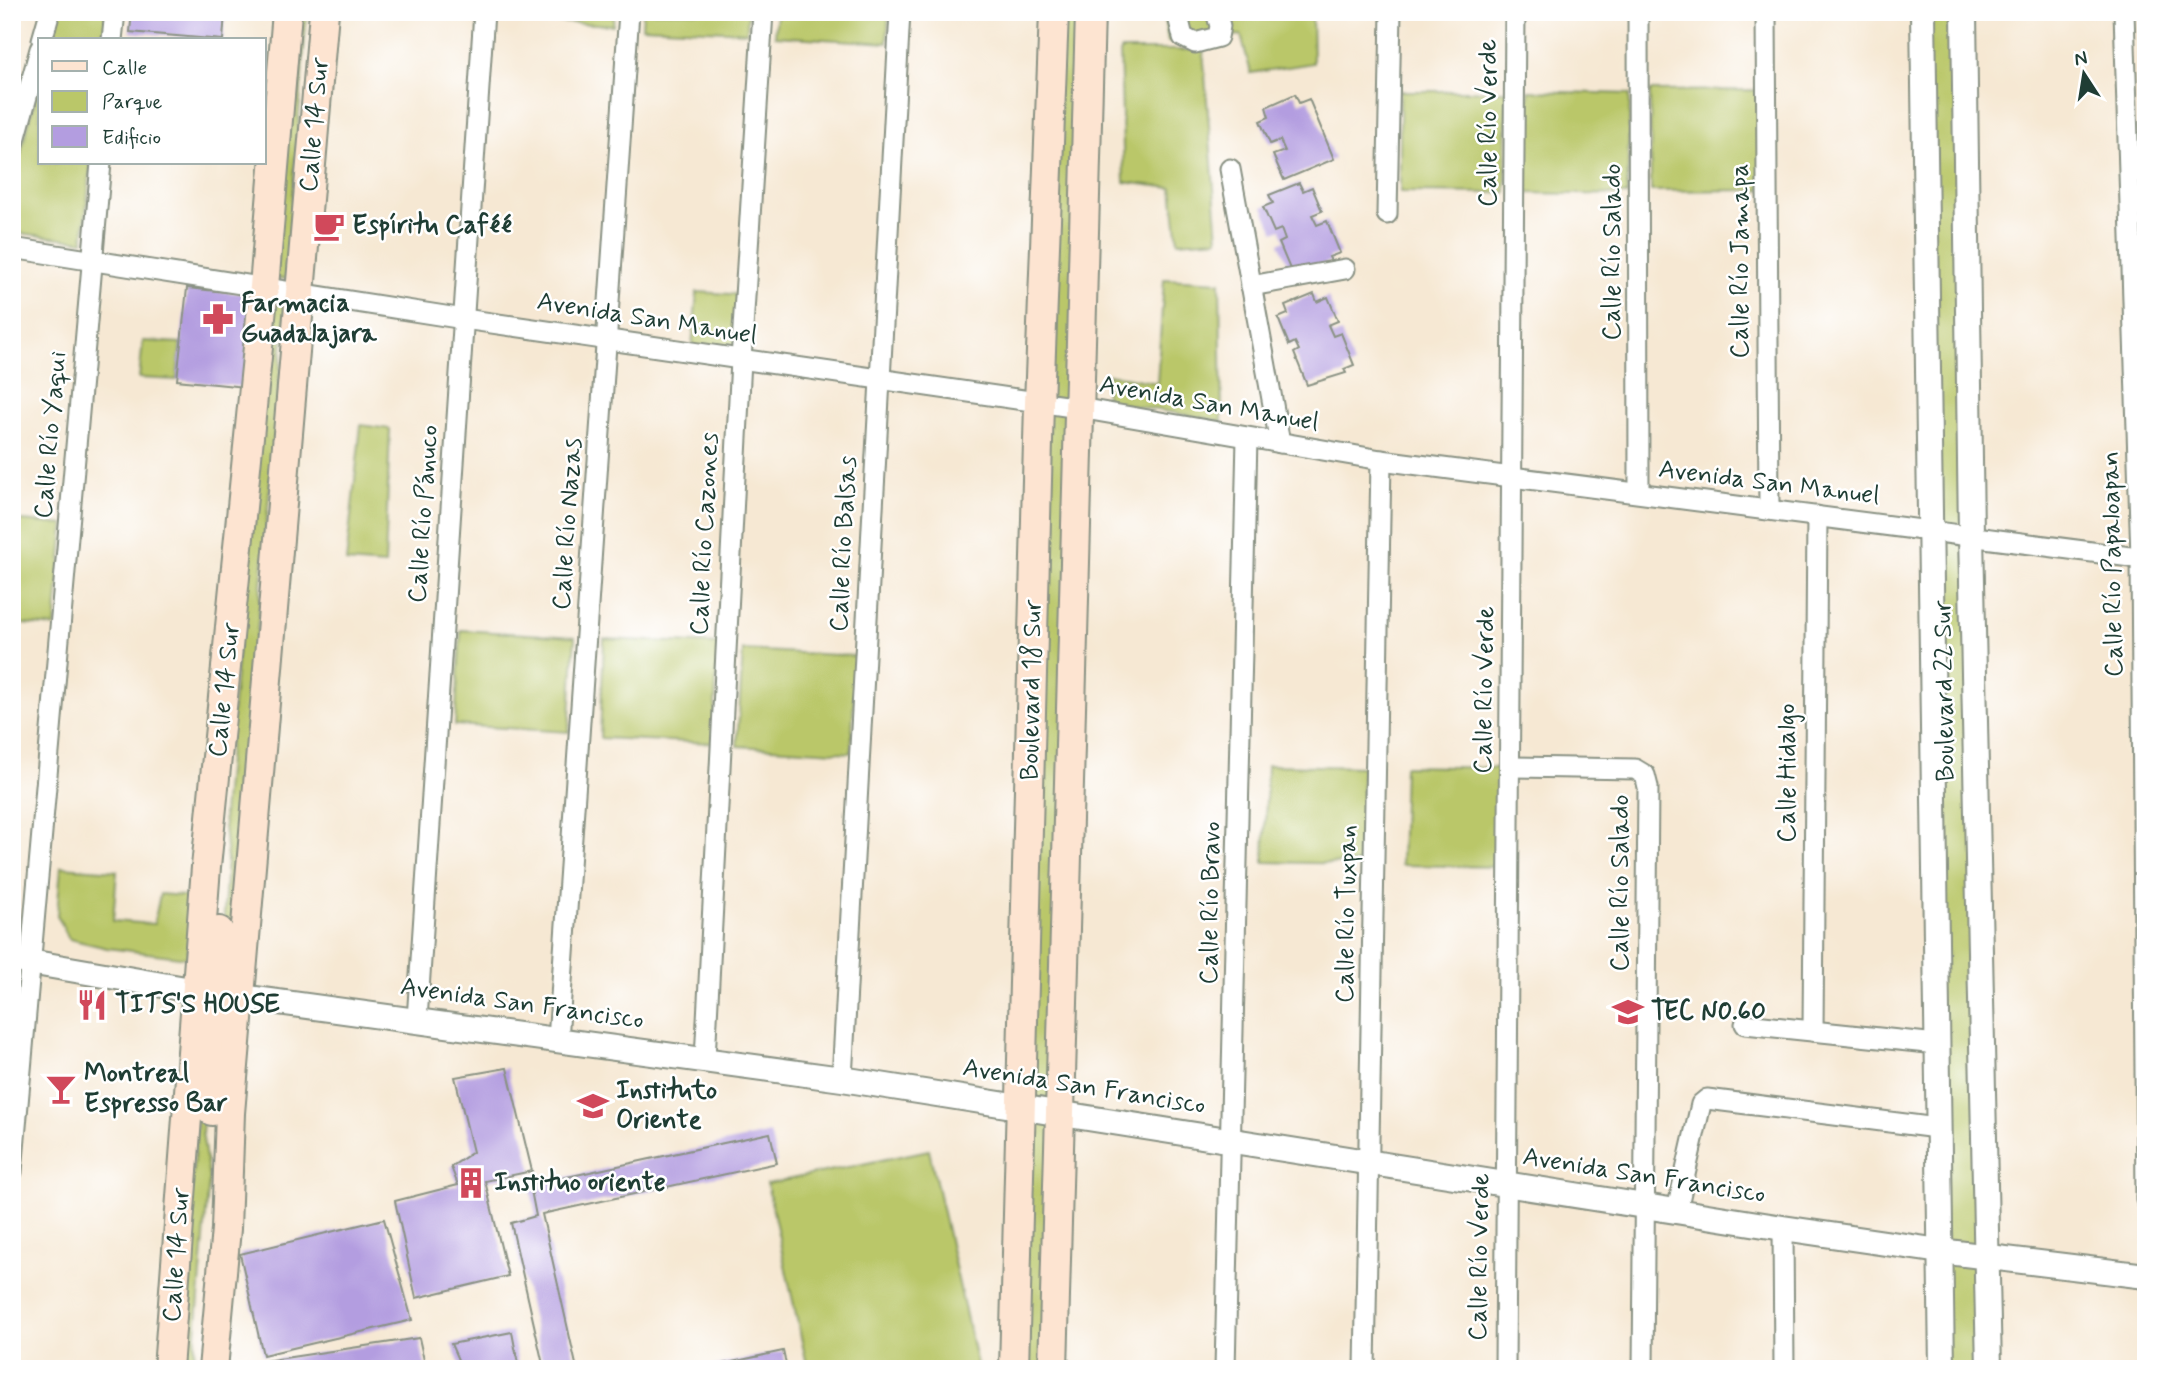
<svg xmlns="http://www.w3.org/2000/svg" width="2158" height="1381" font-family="Mynerve,sans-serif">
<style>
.green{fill:#bac769;stroke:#6c824e;stroke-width:2}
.building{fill:#b39de0}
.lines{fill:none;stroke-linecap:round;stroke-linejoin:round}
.minor-casing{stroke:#8a9284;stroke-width:23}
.tertiary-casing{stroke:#8a9284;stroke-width:28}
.secondary-casing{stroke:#8a9284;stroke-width:32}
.minor{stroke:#fff;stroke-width:19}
.tertiary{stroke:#fff;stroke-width:24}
.secondary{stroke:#fde4d1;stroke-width:28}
.labels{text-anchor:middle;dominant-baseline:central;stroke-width:5;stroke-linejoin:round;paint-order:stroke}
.street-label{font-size:26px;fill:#1f3d34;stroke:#fff}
.poi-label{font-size:26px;font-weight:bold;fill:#1f3d34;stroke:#fff;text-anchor:start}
</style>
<rect width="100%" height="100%" fill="#fff"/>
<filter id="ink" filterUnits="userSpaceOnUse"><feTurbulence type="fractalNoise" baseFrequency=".0143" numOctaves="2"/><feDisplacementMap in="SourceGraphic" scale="14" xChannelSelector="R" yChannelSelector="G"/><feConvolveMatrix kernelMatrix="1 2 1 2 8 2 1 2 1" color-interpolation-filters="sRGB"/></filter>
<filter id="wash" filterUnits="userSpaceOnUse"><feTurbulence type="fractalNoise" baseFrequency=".00686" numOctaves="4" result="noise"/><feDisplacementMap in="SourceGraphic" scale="28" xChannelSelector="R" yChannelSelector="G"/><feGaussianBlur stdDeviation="1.57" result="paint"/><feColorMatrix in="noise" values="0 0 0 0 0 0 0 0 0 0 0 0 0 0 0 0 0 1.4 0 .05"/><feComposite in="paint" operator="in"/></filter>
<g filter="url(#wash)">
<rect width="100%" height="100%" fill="#f6e8d3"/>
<!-- green -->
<g class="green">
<polygon points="59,12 106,12 103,40 51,40"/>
<polygon points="296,12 307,12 286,279 274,278"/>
<polygon points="503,12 614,12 613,25 502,19"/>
<polygon points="643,12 748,12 747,32 642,27"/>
<polygon points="777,12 889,12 887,43 775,36"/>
<polygon points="1054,12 1090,12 1053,1369 1013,1369"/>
<polygon points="1163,12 1312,12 1313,63 1251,73 1241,35 1168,42"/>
<polygon points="1923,12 1964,12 1989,1369 1942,1369"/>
<polygon points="1120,50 1203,50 1218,239 1178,242 1172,188 1124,182"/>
<polygon points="40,81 40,163 91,163 83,241 12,232 12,185"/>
<polygon points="1761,90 1761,190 1651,191 1650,91"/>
<polygon points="1400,91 1507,91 1506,193 1400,192"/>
<polygon points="1529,91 1630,94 1627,195 1526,193"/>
<polygon points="1164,279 1220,282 1222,421 1105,401 1108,374 1157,383"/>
<polygon points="697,292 746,295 741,351 692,347"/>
<polygon points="270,302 286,304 227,970 221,969 227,859 223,814"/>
<polygon points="143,341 181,343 177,380 139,378"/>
<polygon points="361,425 390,429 385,565 346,562"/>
<polygon points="12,520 64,525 55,627 12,623"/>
<polygon points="461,630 575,637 569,732 455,725"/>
<polygon points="604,639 718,644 713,743 600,738"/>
<polygon points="743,650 856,656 851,753 737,746"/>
<polygon points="1267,765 1363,767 1361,864 1264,862"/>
<polygon points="1404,766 1502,768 1499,867 1401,865"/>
<polygon points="61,867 117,871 113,921 154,924 160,894 194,897 187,958 107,948 69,939 57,915"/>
<polygon points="206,1017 213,1017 202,1132 209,1179 193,1369 176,1369"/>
<polygon points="929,1150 978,1369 808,1369 767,1184"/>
</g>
<g id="blocks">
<!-- building -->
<g class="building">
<polygon points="132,12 225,12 223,40 130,32"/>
<polygon points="1295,94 1299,103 1309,99 1334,159 1284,180 1273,155 1285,151 1280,140 1270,144 1260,121 1269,117 1266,107"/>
<polygon points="1299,183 1303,191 1312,187 1322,211 1312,215 1317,225 1327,221 1340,253 1329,257 1331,261 1305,272 1292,274 1279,243 1285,240 1281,229 1274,232 1263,207 1273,203 1269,195"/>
<polygon points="187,288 255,295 245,387 177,380"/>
<polygon points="1314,294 1317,302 1328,297 1338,321 1328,325 1333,336 1341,333 1354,365 1344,369 1346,373 1307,385 1294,353 1299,350 1295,342 1289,345 1278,318 1288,314 1285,306"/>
<polygon points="507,1068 532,1171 485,1181 508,1276 416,1298 395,1201 458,1185 451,1167 473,1152 455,1077"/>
<polygon points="770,1133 777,1163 542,1214 577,1369 544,1369 511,1223 536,1216 530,1185"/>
<polygon points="384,1219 412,1320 263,1355 240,1254"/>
<polygon points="512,1332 519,1369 462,1369 451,1344"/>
<polygon points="419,1338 426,1369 245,1369 245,1364"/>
<polygon points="783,1351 787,1369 705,1369 704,1368"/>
</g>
</g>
</g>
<g filter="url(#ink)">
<use href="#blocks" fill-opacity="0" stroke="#8a9284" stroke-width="2"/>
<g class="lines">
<defs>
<g id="minor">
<polyline points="1177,12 1183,37 1195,43 1218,37 1220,26 1216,12"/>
<polyline points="1638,12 1639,492"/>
<polyline points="1766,12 1769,509"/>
<polyline points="2124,12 2141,558 2146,1200"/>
<polyline points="42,40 50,12"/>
<polyline points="112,40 115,12"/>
<polyline points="12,151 40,49"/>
<polyline points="1230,169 1280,443"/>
<polyline points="1387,214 1391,12"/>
<polyline points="12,248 464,319 1079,408 1381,460 2146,559"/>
<polyline points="1251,286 1345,269"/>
<polyline points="1511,767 1635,769 1645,775 1648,787 1643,1369"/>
<polyline points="417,1020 484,12"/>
<polyline points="1745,1024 1937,1044"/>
<polyline points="1813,1031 1817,516"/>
<polyline points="558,1040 629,12"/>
<polyline points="705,1059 741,360 763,12"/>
<polyline points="842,1079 900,12"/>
<polyline points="12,1172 101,163"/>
<polyline points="1677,1210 1701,1104 1707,1099 1937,1128"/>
<polyline points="1783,1228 1784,1369"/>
<polyline points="1225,1369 1247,438"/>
<polyline points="1365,1369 1381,460"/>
<polyline points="1505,1369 1515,12"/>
</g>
<g id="tertiary">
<polyline points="1923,12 1942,1369"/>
<polyline points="1964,12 1971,535 1989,1369"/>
<polyline points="12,959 197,991 842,1079 1783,1228 1940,1251 2146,1276"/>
</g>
<g id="secondary">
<polyline points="212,1111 219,931"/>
<polyline points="168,1369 206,867 264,287 287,12"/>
<polyline points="213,1369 226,1229 230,1113 324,12"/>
<polyline points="1014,1369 1039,403 1054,12"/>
<polyline points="1053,1369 1090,12"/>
</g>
</defs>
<!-- minor casing -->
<use href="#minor" class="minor-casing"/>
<!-- tertiary casing -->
<use href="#tertiary" class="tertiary-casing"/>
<!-- secondary casing -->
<use href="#secondary" class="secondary-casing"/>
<!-- minor -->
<use href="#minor" class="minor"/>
<!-- tertiary -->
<use href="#tertiary" class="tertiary"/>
<!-- secondary -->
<use href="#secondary" class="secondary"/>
</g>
</g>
<!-- icons -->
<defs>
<symbol id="cafe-bare" viewBox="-9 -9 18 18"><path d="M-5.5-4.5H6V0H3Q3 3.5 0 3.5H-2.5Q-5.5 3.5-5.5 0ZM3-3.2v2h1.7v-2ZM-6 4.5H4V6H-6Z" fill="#d1495b" stroke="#fff" stroke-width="2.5" paint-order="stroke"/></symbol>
<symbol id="pharmacy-bare" viewBox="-9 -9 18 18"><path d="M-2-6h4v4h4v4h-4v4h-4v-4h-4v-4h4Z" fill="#d1495b" stroke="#fff" stroke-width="2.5" paint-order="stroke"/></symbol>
<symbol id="restaurant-bare" viewBox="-9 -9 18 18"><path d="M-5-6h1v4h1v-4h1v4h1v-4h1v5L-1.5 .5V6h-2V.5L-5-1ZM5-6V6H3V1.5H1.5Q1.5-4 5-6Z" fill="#d1495b" stroke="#fff" stroke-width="2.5" paint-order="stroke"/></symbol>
<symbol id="school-bare" viewBox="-9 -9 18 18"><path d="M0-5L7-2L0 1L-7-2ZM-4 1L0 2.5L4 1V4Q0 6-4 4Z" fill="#d1495b" stroke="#fff" stroke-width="2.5" paint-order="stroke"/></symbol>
<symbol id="bar-bare" viewBox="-9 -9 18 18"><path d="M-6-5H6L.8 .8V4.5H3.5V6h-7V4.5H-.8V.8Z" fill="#d1495b" stroke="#fff" stroke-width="2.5" paint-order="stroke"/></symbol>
<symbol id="building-bare" viewBox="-9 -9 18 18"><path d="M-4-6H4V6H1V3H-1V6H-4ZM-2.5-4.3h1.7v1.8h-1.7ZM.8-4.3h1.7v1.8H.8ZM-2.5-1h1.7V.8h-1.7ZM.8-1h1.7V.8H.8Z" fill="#d1495b" stroke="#fff" stroke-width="2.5" paint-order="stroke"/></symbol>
</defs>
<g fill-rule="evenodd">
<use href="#cafe-bare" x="307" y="204" width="44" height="44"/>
<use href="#pharmacy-bare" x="196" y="297" width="44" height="44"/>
<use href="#restaurant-bare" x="70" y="983" width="44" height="44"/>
<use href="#school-bare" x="1606" y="990" width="44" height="44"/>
<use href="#bar-bare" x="39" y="1067" width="44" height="44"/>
<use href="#school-bare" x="571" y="1084" width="44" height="44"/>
<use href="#building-bare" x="449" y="1161" width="44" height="44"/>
</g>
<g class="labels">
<!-- street labels -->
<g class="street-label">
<text transform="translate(1489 123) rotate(-90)">Calle Río Verde</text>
<text transform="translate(315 125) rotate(-85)">Calle 14 Sur</text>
<text transform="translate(1613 252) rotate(-90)">Calle Río Salado</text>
<text transform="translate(1741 261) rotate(-90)">Calle Río Jamapa</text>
<text transform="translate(647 319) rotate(9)">Avenida San Manuel</text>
<text transform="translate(1209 404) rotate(10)">Avenida San Manuel</text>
<text transform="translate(51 435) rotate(-85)">Calle Río Yaqui</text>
<text transform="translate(1769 483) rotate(7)">Avenida San Manuel</text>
<text transform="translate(424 514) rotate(-86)">Calle Río Pánuco</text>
<text transform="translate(568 524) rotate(-86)">Calle Río Nazas</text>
<text transform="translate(705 534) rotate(-87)">Calle Río Cazones</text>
<text transform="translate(844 544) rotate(-87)">Calle Río Balsas</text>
<text transform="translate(2113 564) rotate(-91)">Calle Río Papaloapan</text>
<text transform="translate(225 690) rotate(-84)">Calle 14 Sur</text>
<text transform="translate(1032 690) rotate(-89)">Boulevard 18 Sur</text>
<text transform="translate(1485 690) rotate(-89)">Calle Río Verde</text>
<text transform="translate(1945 691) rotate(-91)">Boulevard 22 Sur</text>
<text transform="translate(1788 773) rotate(-90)">Calle Hidalgo</text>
<text transform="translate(1621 883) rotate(-90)">Calle Río Salado</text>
<text transform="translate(1211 903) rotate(-89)">Calle Río Bravo</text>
<text transform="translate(1347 914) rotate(-89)">Calle Río Tuxpan</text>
<text transform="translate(522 1004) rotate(8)">Avenida San Francisco</text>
<text transform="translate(1084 1087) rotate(9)">Avenida San Francisco</text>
<text transform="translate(1644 1176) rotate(9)">Avenida San Francisco</text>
<text transform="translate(177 1255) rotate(-86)">Calle 14 Sur</text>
<text transform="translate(1480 1257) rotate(-89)">Calle Río Verde</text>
</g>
<!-- poi labels -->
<g class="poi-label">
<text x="352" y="226">Espíritu Caféé</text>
<text x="241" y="304">Farmacia<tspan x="241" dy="30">Guadalajara</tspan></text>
<text x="115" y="1005">TITS'S HOUSE</text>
<text x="1651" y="1012">TEC N0.60</text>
<text x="84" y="1074">Montreal<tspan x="84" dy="30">Espresso Bar</tspan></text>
<text x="616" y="1091">Instituto<tspan x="616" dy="30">Oriente</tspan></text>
<text x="494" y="1183">Instituo oriente</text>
</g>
</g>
<!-- margin -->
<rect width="2158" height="1381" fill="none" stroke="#fff" stroke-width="42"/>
<!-- legend -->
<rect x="38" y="38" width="228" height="126" fill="#ffffff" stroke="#a5b1ae" stroke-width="2"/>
<rect x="52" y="61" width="35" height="10" fill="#fde4d1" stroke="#a5b1ae" stroke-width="2"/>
<text x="102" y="74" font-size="21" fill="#1f3d34">Calle</text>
<rect x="52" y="91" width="35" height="21" fill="#bac769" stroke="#a5b1ae" stroke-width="2"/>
<text x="102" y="108" font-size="21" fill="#1f3d34">Parque</text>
<rect x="52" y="126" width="35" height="21" fill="#b39de0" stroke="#a5b1ae" stroke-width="2"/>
<text x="102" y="144" font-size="21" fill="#1f3d34">Edificio</text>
<!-- north arrow -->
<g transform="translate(2084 74) rotate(348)" stroke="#ffffff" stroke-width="5" paint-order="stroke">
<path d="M0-5L12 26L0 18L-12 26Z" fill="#1f3d34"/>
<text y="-10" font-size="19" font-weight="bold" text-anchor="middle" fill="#1f3d34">N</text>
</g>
</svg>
